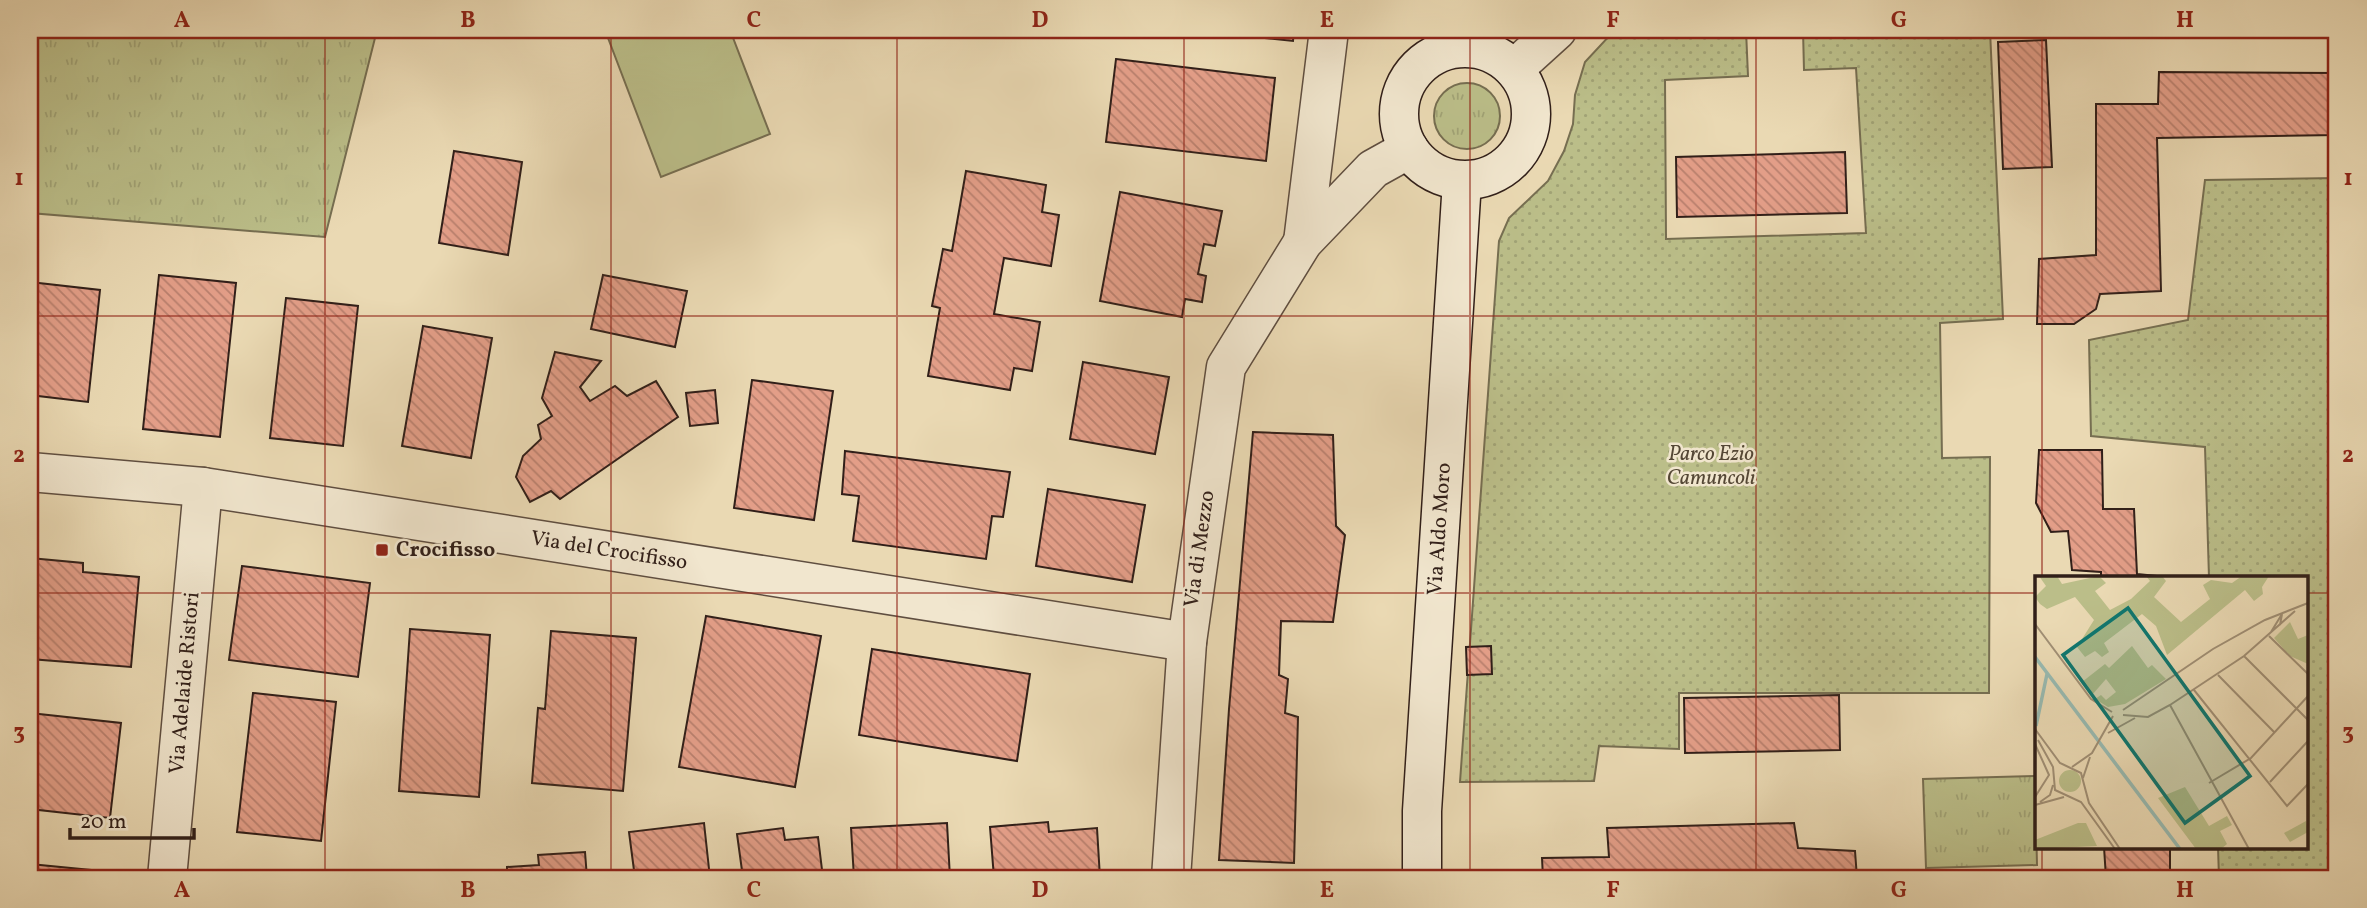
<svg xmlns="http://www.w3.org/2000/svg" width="2367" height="908" font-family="Vollkorn,serif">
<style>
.grass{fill:url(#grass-tufts);stroke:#766e51;stroke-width:2}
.park{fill:url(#park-dots);stroke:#766e51;stroke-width:2}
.garden{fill:#bbbe89;stroke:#766e51;stroke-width:2}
.building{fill:url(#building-back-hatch);stroke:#311f19;stroke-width:2}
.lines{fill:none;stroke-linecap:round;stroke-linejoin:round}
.street-casing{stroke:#5f4e40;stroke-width:41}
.secondary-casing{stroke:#311f19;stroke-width:41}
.street{stroke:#f1e6ce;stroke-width:38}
.secondary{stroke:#f1e6ce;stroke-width:38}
.grid{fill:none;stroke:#8f2418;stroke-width:2;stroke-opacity:0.55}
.poi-dot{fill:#8f2418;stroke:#f1e6ce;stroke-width:2.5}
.labels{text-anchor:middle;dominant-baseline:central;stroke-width:5;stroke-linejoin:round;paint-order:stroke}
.park-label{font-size:21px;font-style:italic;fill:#544735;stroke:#f1e6ce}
.street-label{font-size:21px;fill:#311f19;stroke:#f1e6ce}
.poi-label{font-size:21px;font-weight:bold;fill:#311f19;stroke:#f1e6ce;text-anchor:start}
.inset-river{fill:none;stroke:#98bab1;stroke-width:3.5}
.inset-road{fill:none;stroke:#a08f75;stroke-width:2}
.view{fill:#0f766e;fill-opacity:0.15;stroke:#0f766e;stroke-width:3.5}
.inset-edge{fill:none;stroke:#311f19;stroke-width:3.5}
.neatline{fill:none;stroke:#8f2418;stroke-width:2.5}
.grid-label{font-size:23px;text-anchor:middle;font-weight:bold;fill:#8f2418}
</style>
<defs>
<pattern id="grass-tufts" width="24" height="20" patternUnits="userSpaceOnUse" patternTransform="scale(1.75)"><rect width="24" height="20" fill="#bbbe89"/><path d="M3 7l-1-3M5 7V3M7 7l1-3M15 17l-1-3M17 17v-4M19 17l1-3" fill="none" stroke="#a1a376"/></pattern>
<pattern id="park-dots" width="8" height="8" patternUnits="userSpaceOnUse" patternTransform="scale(1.75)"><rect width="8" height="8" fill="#bbbe89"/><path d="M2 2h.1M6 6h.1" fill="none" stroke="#a1a376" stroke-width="1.8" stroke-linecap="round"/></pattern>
<pattern id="building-back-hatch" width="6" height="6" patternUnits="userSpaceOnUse" patternTransform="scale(1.75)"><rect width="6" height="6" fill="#e39e88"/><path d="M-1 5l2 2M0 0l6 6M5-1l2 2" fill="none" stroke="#b9806e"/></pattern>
</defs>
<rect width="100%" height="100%" fill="#ead9b3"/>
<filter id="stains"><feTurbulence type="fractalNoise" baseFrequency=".00286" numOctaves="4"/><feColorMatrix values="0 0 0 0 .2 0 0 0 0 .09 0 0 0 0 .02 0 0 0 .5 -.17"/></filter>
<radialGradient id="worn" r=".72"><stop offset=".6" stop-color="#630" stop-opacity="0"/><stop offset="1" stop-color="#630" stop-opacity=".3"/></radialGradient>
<!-- grass -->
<g class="grass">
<polygon points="30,30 377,30 325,237 30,213"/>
<circle cx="1467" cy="116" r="33"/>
<polygon points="2035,776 2037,865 1926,868 1923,779"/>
</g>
<!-- park -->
<g class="park">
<polygon points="1620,30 1746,30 1748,76 1665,80 1666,239 1866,233 1856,68 1804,70 1803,30 1990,30 2003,319 1940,323 1942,458 1990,457 1989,693 1679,693 1679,749 1599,746 1594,781 1460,782 1499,241 1509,218 1548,181 1564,151 1573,124 1575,95 1585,62 1611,34"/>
<polygon points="2337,178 2337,878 2219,878 2218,847 2306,847 2306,577 2209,577 2205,447 2091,436 2089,340 2188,320 2205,180"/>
</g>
<!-- garden -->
<polygon class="garden" points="605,30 730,30 770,134 661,177"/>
<!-- building -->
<g class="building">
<polygon points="1216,30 1294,30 1293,41 1216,33"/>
<polygon points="2046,40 2052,167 2003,169 1998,42"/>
<polygon points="1116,59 1275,78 1266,161 1106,142"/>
<polygon points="2159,72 2337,73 2337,135 2157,138 2161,291 2100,294 2096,309 2074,324 2037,324 2039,259 2096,255 2096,104 2158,104"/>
<polygon points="454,151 522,162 508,255 439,243"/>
<polygon points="1845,152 1847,213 1677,217 1676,157"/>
<polygon points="966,171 1046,185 1042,212 1059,215 1051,266 1004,258 994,314 1040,322 1032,371 1014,368 1010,390 928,376 940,308 932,306 943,249 952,251"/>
<polygon points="1120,192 1222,211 1215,246 1204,244 1198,274 1206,276 1202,302 1185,299 1182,317 1100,301"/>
<polygon points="159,275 236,283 220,437 143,429"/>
<polygon points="603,275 687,291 675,347 591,329"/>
<polygon points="30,282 100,290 88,402 30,395"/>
<polygon points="286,298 358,306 343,446 270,438"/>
<polygon points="423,326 492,338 471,458 402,446"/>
<polygon points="555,352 601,361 580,387 590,401 615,386 627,396 656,381 678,417 560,499 551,491 530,502 516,477 523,456 541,439 538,425 552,416 542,398"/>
<polygon points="1083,362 1169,377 1155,454 1070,439"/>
<polygon points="752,380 833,391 814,520 734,508"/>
<polygon points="715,390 718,423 690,426 686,393"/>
<polygon points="1253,432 1333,435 1336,526 1345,535 1333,622 1281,621 1279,675 1288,679 1285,713 1298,717 1294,863 1219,860 1229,709"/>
<polygon points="2039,450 2102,450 2103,509 2134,509 2137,574 2167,577 2101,577 2101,572 2072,570 2068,531 2051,532 2036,503"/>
<polygon points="845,451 1010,472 1003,517 992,516 986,559 853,541 859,496 842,494"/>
<polygon points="1048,489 1145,505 1132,582 1036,566"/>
<polygon points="30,558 83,563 83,572 139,577 131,667 30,659"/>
<polygon points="242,566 370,583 358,677 229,660"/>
<polygon points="706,616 821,636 795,787 679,767"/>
<polygon points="410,629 490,635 479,797 399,791"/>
<polygon points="551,631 636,638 623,791 532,783 538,708 545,709"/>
<polygon points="1491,646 1492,674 1467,675 1466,647"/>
<polygon points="872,649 1030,674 1017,761 859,735"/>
<polygon points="253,693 336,702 321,841 237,832"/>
<polygon points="1839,695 1840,750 1685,753 1684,698"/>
<polygon points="30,713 121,723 110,818 30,809"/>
<polygon points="1048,822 1049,832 1097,828 1100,878 994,878 990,827"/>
<polygon points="704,823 710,878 635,878 629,832"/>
<polygon points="947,823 950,878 854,878 851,828"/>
<polygon points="1794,823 1798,848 1855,851 1857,878 1543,878 1542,858 1609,857 1607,828"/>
<polygon points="783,828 785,840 818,837 823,878 743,878 737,834"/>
<polygon points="2104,847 2170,847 2170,878 2106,878"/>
<polygon points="585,852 587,878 507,878 507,867 539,865 538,855"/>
<polygon points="30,864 111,872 110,878 30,878"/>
<polygon points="466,870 466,878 394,878 394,874"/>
<polygon points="1316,874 1316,878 1272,878 1271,875"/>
</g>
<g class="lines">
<defs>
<g id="street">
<polyline points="1514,69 1557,30"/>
<polyline points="1303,242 1329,30"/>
<polyline points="30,472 203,487 1187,642"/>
<polyline points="167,878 203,487"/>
<polyline points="1171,878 1187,642 1226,367 1303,242 1373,169 1409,149"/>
</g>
<g id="secondary">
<circle cx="1465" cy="114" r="66"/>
<polyline points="1422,878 1422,811 1462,181"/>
</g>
</defs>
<!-- street casing -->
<use href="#street" class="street-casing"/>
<!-- secondary casing -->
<use href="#secondary" class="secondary-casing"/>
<!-- street -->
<use href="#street" class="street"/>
<!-- secondary -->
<use href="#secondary" class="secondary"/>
</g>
<!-- grid -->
<path class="grid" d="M325,30v848M611,30v848M897,30v848M1184,30v848M1470,30v848M1756,30v848M2042,30v547M30,316h2307M30,593h2006M2306,593h31M2042,847v31"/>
<!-- markers -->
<rect class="poi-dot" x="375" y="543" width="14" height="14" rx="3.5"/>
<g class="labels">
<!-- park labels -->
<g class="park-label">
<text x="1711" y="454">Parco Ezio<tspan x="1711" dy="24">Camuncoli</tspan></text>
</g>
<!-- street labels -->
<g class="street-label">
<text transform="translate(1440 529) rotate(-86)">Via Aldo Moro</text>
<text transform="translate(1200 549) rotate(-82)">Via di Mezzo</text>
<text transform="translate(609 551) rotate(9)">Via del Crocifisso</text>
<text transform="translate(185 683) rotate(-85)">Via Adelaide Ristori</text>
</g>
<!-- poi labels -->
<g class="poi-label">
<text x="396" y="550">Crocifisso</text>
</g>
</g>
<!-- overview -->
<g transform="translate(2035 576)">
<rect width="273" height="273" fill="#ead9b3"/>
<path d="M255,46l8,17 10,-4v29l-18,-8 -16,-18zM24 205a11 11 0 1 1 22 0a11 11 0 1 1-22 0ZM150,211l24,39 18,-10 5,9 -12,6 7,13 -6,5h-25l-38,-51zM43,247h8l11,23 -62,3v-9z" fill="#bbbe89"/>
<path d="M4,0h18l5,8 37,-8 7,7 -11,8 15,19 21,-11 19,-18 -4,-5h16l4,5 -12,16 27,25 29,-23 -7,-14 8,-5 21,3 10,-7h27l-7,11 1,7 -9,7 -9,-11 -78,65 -11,-29 -14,-12 -38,29 5,9 -7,5 -7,-6 -10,6 -8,-10 17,-27 -19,-23 -28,12 -7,-5 -5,-7 11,-11zM97,70l16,22 4,-3 14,14 -41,25 -17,3 -13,-8 6,-4 5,5 10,-8 -10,-13 -14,16 -10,-13 23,-18 4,4z" fill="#bbbe89"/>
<path d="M271,245l2,11 -18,10 -6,-9z" fill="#bbbe89"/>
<path class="inset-river" d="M0,81l145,192M1,150l11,-52"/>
<path class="inset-road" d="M0,48l56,75 21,13M236,56l11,-18 -2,11M234,60l39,38M209,80l64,64M183,99l57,58M159,114l93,116 21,-22M135,129l79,144M88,134l90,-61 52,-29 43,-17M88,139l25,2 22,-12 74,-49 51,-45M0,153l25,34 21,10 8,30 31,46M73,157l27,-15M3,164l15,27 2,23 26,12 34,47M0,168l14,31 -14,22M37,191l20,-14 21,-37M48,202l7,-21M235,206l38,-41M174,207l42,-25 57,-62M5,226l10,-7 3,-10M0,229l29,-8"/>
<path class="view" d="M93,32l122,168 -65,47 -122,-168z"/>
<rect width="273" height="273" class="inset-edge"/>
</g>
<!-- margin -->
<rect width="2367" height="908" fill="none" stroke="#ead9b3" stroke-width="77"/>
<!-- scale -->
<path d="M70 828v10h124v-10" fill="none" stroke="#311f19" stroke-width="3.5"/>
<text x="80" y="828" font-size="21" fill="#311f19" stroke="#f1e6ce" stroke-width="5" paint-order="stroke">20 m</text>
<rect x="38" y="38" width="2290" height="832" class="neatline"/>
<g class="grid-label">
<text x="182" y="27">A</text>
<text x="468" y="27">B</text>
<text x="754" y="27">C</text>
<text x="1040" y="27">D</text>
<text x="1327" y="27">E</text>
<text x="1613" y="27">F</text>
<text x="1899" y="27">G</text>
<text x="2185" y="27">H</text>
<text x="19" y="185">1</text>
<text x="2348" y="185">1</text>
<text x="19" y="462">2</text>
<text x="2348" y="462">2</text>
<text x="19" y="739">3</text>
<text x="2348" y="739">3</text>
<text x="182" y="897">A</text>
<text x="468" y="897">B</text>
<text x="754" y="897">C</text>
<text x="1040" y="897">D</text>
<text x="1327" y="897">E</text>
<text x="1613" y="897">F</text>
<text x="1899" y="897">G</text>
<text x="2185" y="897">H</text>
</g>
<rect width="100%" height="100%" filter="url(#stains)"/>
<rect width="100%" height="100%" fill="url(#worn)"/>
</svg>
